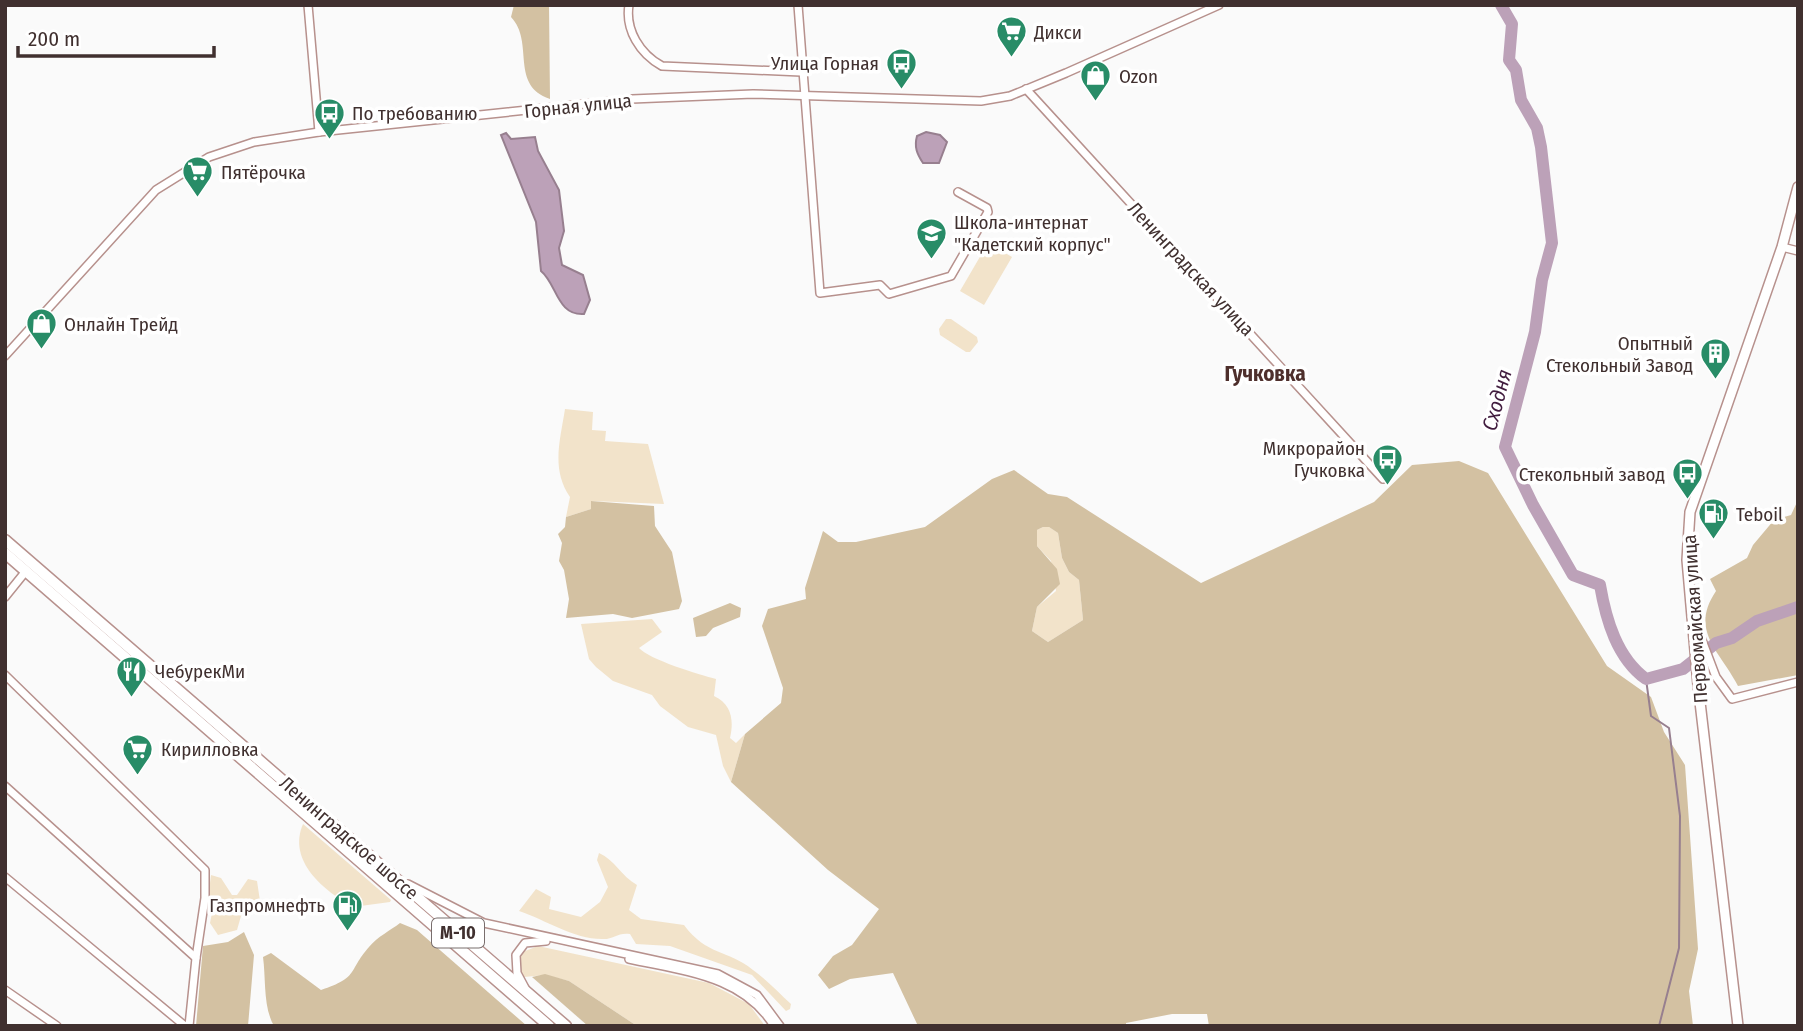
<svg xmlns="http://www.w3.org/2000/svg" width="1803" height="1031" font-family="'Fira Sans Condensed',sans-serif">
<style>
.green{fill:#f2e3ca}
.forest{fill:#d3c1a2;fill-rule:evenodd}
.water{fill:#bca1b8;stroke:#977f8f;stroke-width:2}
.lines{fill:none;stroke-linecap:round;stroke-linejoin:round}
.stream{stroke:#977f8f;stroke-width:2}
.river{stroke:#bca1b8;stroke-width:12}
.minor-casing{stroke:#b7918d;stroke-width:10}
.major-casing{stroke:#b7918d;stroke-width:12}
.highway-casing{stroke:#b7918d;stroke-width:13}
.minor{stroke:#fff;stroke-width:7}
.major{stroke:#fff;stroke-width:9}
.highway{stroke:#fff;stroke-width:10}
.labels{text-anchor:middle;dominant-baseline:central;stroke-width:7;stroke-linejoin:round;paint-order:stroke}
.shield{fill:#fff;stroke:#796e6d;stroke-width:2}
.shield-label{font-size:18px;font-weight:bold;fill:#40302f}
.poi-label{font-size:19px;fill:#40302f;stroke:#fff;text-anchor:start}
.street-label{font-size:19px;fill:#40302f;stroke:#fff}
.neighbourhood-label{font-size:21px;font-weight:bold;fill:#4e2f2c;stroke:#fff}
.water-label{font-size:21px;font-style:italic;fill:#421d3f;stroke:#fff}
</style>
<rect width="100%" height="100%" fill="#fafafa"/>
<!-- green -->
<g class="green">
<polygon points="988,243 1012,257 984,305 960,291"/>
<polygon points="946,319 951,319 977,337 978,342 970,352 966,352 940,335 939,329"/>
<path d="M565,409l28,3 -1,18 14,1 -1,10 43,3 16,60 -72,-3 -1,8 -25,8 4,-20c-19,-28 -10,-56 -5,-88z"/>
<polygon points="1043,527 1049,527 1058,533 1062,558 1069,572 1079,580 1083,620 1048,642 1032,631 1037,607 1056,591 1051,561 1037,546 1037,530"/>
<path d="M652,619l10,13 -23,16c9,11 61,27 77,31l-2,17c18,8 20,25 16,42l6,5 9,-9 -14,48 -8,-16 -7,-31 -28,-8 -28,-21 -8,-11 -39,-14 -17,-14 -7,-8 -8,-35z"/>
<path d="M303,824l88,76 -1,2 -37,5c-29,-16 -66,-46 -50,-83z"/>
<path d="M599,853c16,7 22,23 38,32l-8,25 12,9 43,6c23,31 43,24 69,45 14,10 26,23 38,34l-1,5 -4,2 -34,-36 -82,-29 -34,-2 -6,-10c-11,-2 -17,5 -26,5 -29,1 -58,-19 -85,-28l17,-22 15,8 -2,12 32,8 19,-15 8,-15 -11,-27z"/>
<polygon points="211,875 221,878 232,895 237,895 248,879 257,881 260,901 241,916 237,930 218,935 210,923 212,913 208,899"/>
<polygon points="538,946 709,983 749,1004 765,1026 637,1026 569,981 545,975 524,977 519,969 520,953"/>
</g>
<!-- forest -->
<g class="forest">
<path d="M514,5h35l1,94c-41,-14 -15,-57 -39,-82z"/>
<path d="M1459,461l29,12 119,193 44,31 13,35 21,33 13,184 -9,42 4,35h-484l-2,-12h-35l-46,9v3h-208l-25,-53 -43,6 -21,10 -11,-14 15,-19 19,-11 27,-36 -51,-39 -97,-88 14,-48 36,-31 2,-15 -21,-62 6,-17 38,-10 -1,-11 18,-57 15,11h18l69,-15 67,-48 22,-9 34,24 19,3 134,86 173,-81 38,-37zM1043,527h6l9,6 4,25 7,14 10,8 4,40 -35,22 -16,-11 5,-24 23,-23 -3,-15 -20,-23v-16z"/>
<path d="M1798,500v175l-60,11c-18,-35 -49,-55 -22,-95l-6,-12 37,-21 6,-13 21,-25 17,-5z"/>
<polygon points="591,501 654,506 655,526 672,552 682,601 679,609 632,618 613,614 566,618 569,599 564,570 559,561 562,543 558,534 565,527 566,517 591,509"/>
<polygon points="730,603 741,608 740,617 713,628 706,636 696,637 693,618"/>
<path d="M400,923l17,7 110,96h-253c-11,-19 -8,-47 -11,-69l8,-4 50,37c39,-13 26,-18 48,-43 8,-10 22,-17 31,-24z"/>
<polygon points="244,932 254,955 248,1026 196,1026 203,946 228,942"/>
<polygon points="545,974 569,981 637,1026 588,1026 532,977"/>
</g>
<!-- water -->
<g class="water">
<path d="M926,132l14,3 7,7 -8,21h-16c-6,-9 -9,-16 -6,-27z"/>
<path d="M506,133l5,6 24,-2 3,14 21,39 5,41 -5,17 3,17 21,10 7,25 -6,14c-27,2 -27,-30 -43,-43l-5,-49 -35,-87z"/>
</g>
<g class="lines">
<!-- stream -->
<polyline class="stream" points="1646,679 1651,716 1669,728 1680,816 1679,948 1659,1026"/>
<!-- river -->
<path class="river" d="M1501,5l11,19 -3,36 7,10 5,30 16,28 4,19 11,96 -10,37 -7,52 -30,115 28,58 40,70 27,10c6,35 17,73 46,94l37,-10 33,-26 16,-5 25,-17 41,-14"/>
<defs>
<g id="minor">
<polyline points="308,5 319,132"/>
<path d="M629,5c-4,25 11,49 33,61l139,6"/>
<polyline points="798,5 820,293 880,285 889,294 951,276 988,212 987,208 958,192"/>
<polyline points="1026,89 1383,479"/>
<polyline points="1782,247 1798,251"/>
<polyline points="5,356 156,190 209,157 254,142 319,132 632,99 753,94 981,101 1010,96 1066,73 1219,5"/>
<polyline points="5,597 26,571"/>
<polyline points="1694,619 1716,677 1732,699 1798,682"/>
<polyline points="5,675 205,870 205,898 196,958"/>
<polyline points="5,786 196,958 189,1026"/>
<polyline points="5,877 185,1026"/>
<polyline points="408,884 484,923 718,974 757,995 780,1026"/>
<path d="M629,959c53,12 114,16 145,67"/>
<polyline points="525,988 517,973 516,955 525,943 546,941"/>
<polyline points="5,990 57,1026"/>
</g>
<polyline id="major" points="1738,1026 1698,685 1687,560 1690,512 1782,247 1798,187"/>
<g id="highway">
<polyline points="5,540 566,1026"/>
<polyline points="5,553 549,1026"/>
</g>
</defs>
<!-- minor casing -->
<use href="#minor" class="minor-casing"/>
<!-- major casing -->
<use href="#major" class="major-casing"/>
<!-- highway casing -->
<use href="#highway" class="highway-casing"/>
<!-- minor -->
<use href="#minor" class="minor"/>
<!-- major -->
<use href="#major" class="major"/>
<!-- highway -->
<use href="#highway" class="highway"/>
</g>
<!-- icons -->
<defs>
<symbol id="supermarket-pin" viewBox="-11 -11 22 30"><path d="M0 17L-7.5 6A9.5 9.5 0 1 1 7.5 6Z" fill="#288c67" stroke="#fff"/><path d="M-6-5.5h2.5l.6 2H6L4.5 2H-2.5L-4.4-4H-6ZM-1.5 3.2a1.3 1.3 0 1 0 .1 0ZM3 3.2a1.3 1.3 0 1 0 .1 0Z" fill="#fff"/></symbol>
<symbol id="bus-pin" viewBox="-11 -11 22 30"><path d="M0 17L-7.5 6A9.5 9.5 0 1 1 7.5 6Z" fill="#288c67" stroke="#fff"/><path d="M-5-6H5V4H4V6H2V4H-2V6H-4V4H-5ZM-3.5-4V0h7V-4ZM-3.5 1.2v1.5H-2V1.2ZM2 1.2v1.5H3.5V1.2Z" fill="#fff"/></symbol>
<symbol id="shop-pin" viewBox="-11 -11 22 30"><path d="M0 17L-7.5 6A9.5 9.5 0 1 1 7.5 6Z" fill="#288c67" stroke="#fff"/><path d="M-5-2.5h2.3a2.7 3.5 0 0 1 5.4 0H5L5.5 6h-11ZM-1.5-2.5h3a1.5 2.3 0 0 0-3 0Z" fill="#fff"/></symbol>
<symbol id="school-pin" viewBox="-11 -11 22 30"><path d="M0 17L-7.5 6A9.5 9.5 0 1 1 7.5 6Z" fill="#288c67" stroke="#fff"/><path d="M0-5L7-2L0 1L-7-2ZM-4 1L0 2.5L4 1V4Q0 6-4 4Z" fill="#fff"/></symbol>
<symbol id="building-pin" viewBox="-11 -11 22 30"><path d="M0 17L-7.5 6A9.5 9.5 0 1 1 7.5 6Z" fill="#288c67" stroke="#fff"/><path d="M-4-6H4V6H1V3H-1V6H-4ZM-2.5-4.3h1.7v1.8h-1.7ZM.8-4.3h1.7v1.8H.8ZM-2.5-1h1.7V.8h-1.7ZM.8-1h1.7V.8H.8Z" fill="#fff"/></symbol>
<symbol id="fuel-pin" viewBox="-11 -11 22 30"><path d="M0 17L-7.5 6A9.5 9.5 0 1 1 7.5 6Z" fill="#288c67" stroke="#fff"/><path d="M-5.5-6h7V0h2V4h1.3V-2.5L3-4.5l.8-.8L6-3V5H2.5V1h-1V6h-7ZM-4.2-4.7v3.2H.2V-4.7Z" fill="#fff"/></symbol>
<symbol id="restaurant-pin" viewBox="-11 -11 22 30"><path d="M0 17L-7.5 6A9.5 9.5 0 1 1 7.5 6Z" fill="#288c67" stroke="#fff"/><path d="M-5-6h1v4h1v-4h1v4h1v-4h1v5L-1.5 .5V6h-2V.5L-5-1ZM5-6V6H3V1.5H1.5Q1.5-4 5-6Z" fill="#fff"/></symbol>
</defs>
<g fill-rule="evenodd">
<use href="#supermarket-pin" x="994" y="14" width="35" height="47"/>
<use href="#bus-pin" x="884" y="46" width="35" height="47"/>
<use href="#shop-pin" x="1078" y="58" width="35" height="47"/>
<use href="#bus-pin" x="312" y="96" width="35" height="47"/>
<use href="#supermarket-pin" x="180" y="154" width="35" height="47"/>
<use href="#school-pin" x="914" y="216" width="35" height="47"/>
<use href="#shop-pin" x="24" y="306" width="35" height="47"/>
<use href="#building-pin" x="1698" y="336" width="35" height="47"/>
<use href="#bus-pin" x="1370" y="442" width="35" height="47"/>
<use href="#bus-pin" x="1670" y="456" width="35" height="47"/>
<use href="#fuel-pin" x="1696" y="496" width="35" height="47"/>
<use href="#restaurant-pin" x="114" y="654" width="35" height="47"/>
<use href="#supermarket-pin" x="120" y="732" width="35" height="47"/>
<use href="#fuel-pin" x="330" y="888" width="35" height="47"/>
</g>
<g class="labels">
<!-- shield labels -->
<rect class="shield" x="432" y="918.5" width="52" height="29" rx="5"/>
<g class="shield-label">
<text x="458" y="933">М-10</text>
</g>
<!-- poi labels -->
<g class="poi-label">
<text x="1034" y="32">Дикси</text>
<text x="879" y="63" text-anchor="end">Улица Горная</text>
<text x="1119" y="76">Ozon</text>
<text x="352" y="113">По требованию</text>
<text x="221" y="172">Пятёрочка</text>
<text x="954" y="222">Школа-интернат<tspan x="954" dy="22">"Кадетский корпус"</tspan></text>
<text x="64" y="324">Онлайн Трейд</text>
<text x="1693" y="343" text-anchor="end">Опытный<tspan x="1693" dy="22">Стекольный Завод</tspan></text>
<text x="1365" y="448" text-anchor="end">Микрорайон<tspan x="1365" dy="22">Гучковка</tspan></text>
<text x="1665" y="474" text-anchor="end">Стекольный завод</text>
<text x="1736" y="514">Teboil</text>
<text x="155" y="671">ЧебурекМи</text>
<text x="161" y="749">Кирилловка</text>
<text x="325" y="905" text-anchor="end">Газпромнефть</text>
</g>
<!-- street labels -->
<g class="street-label">
<text transform="translate(578 106) rotate(-6)">Горная улица</text>
<text transform="translate(1191 269) rotate(47)">Ленинградская улица</text>
<text transform="translate(1695 619) rotate(-94)">Первомайская улица</text>
<text transform="translate(349 838) rotate(41)">Ленинградское шоссе</text>
</g>
<!-- neighbourhood labels -->
<g class="neighbourhood-label">
<text x="1265" y="374">Гучковка</text>
</g>
<!-- water labels -->
<g class="water-label">
<text transform="translate(1497 400) rotate(-75)">Сходня</text>
</g>
</g>
<!-- border -->
<rect width="1803" height="1031" fill="none" stroke="#40302f" stroke-width="14"/>
<!-- scale -->
<path d="M18 46v10h196v-10" fill="none" stroke="#40302f" stroke-width="3.5"/>
<text x="28" y="46" font-size="21" fill="#40302f" stroke="#ffffff" stroke-width="5" paint-order="stroke">200 m</text>
</svg>
